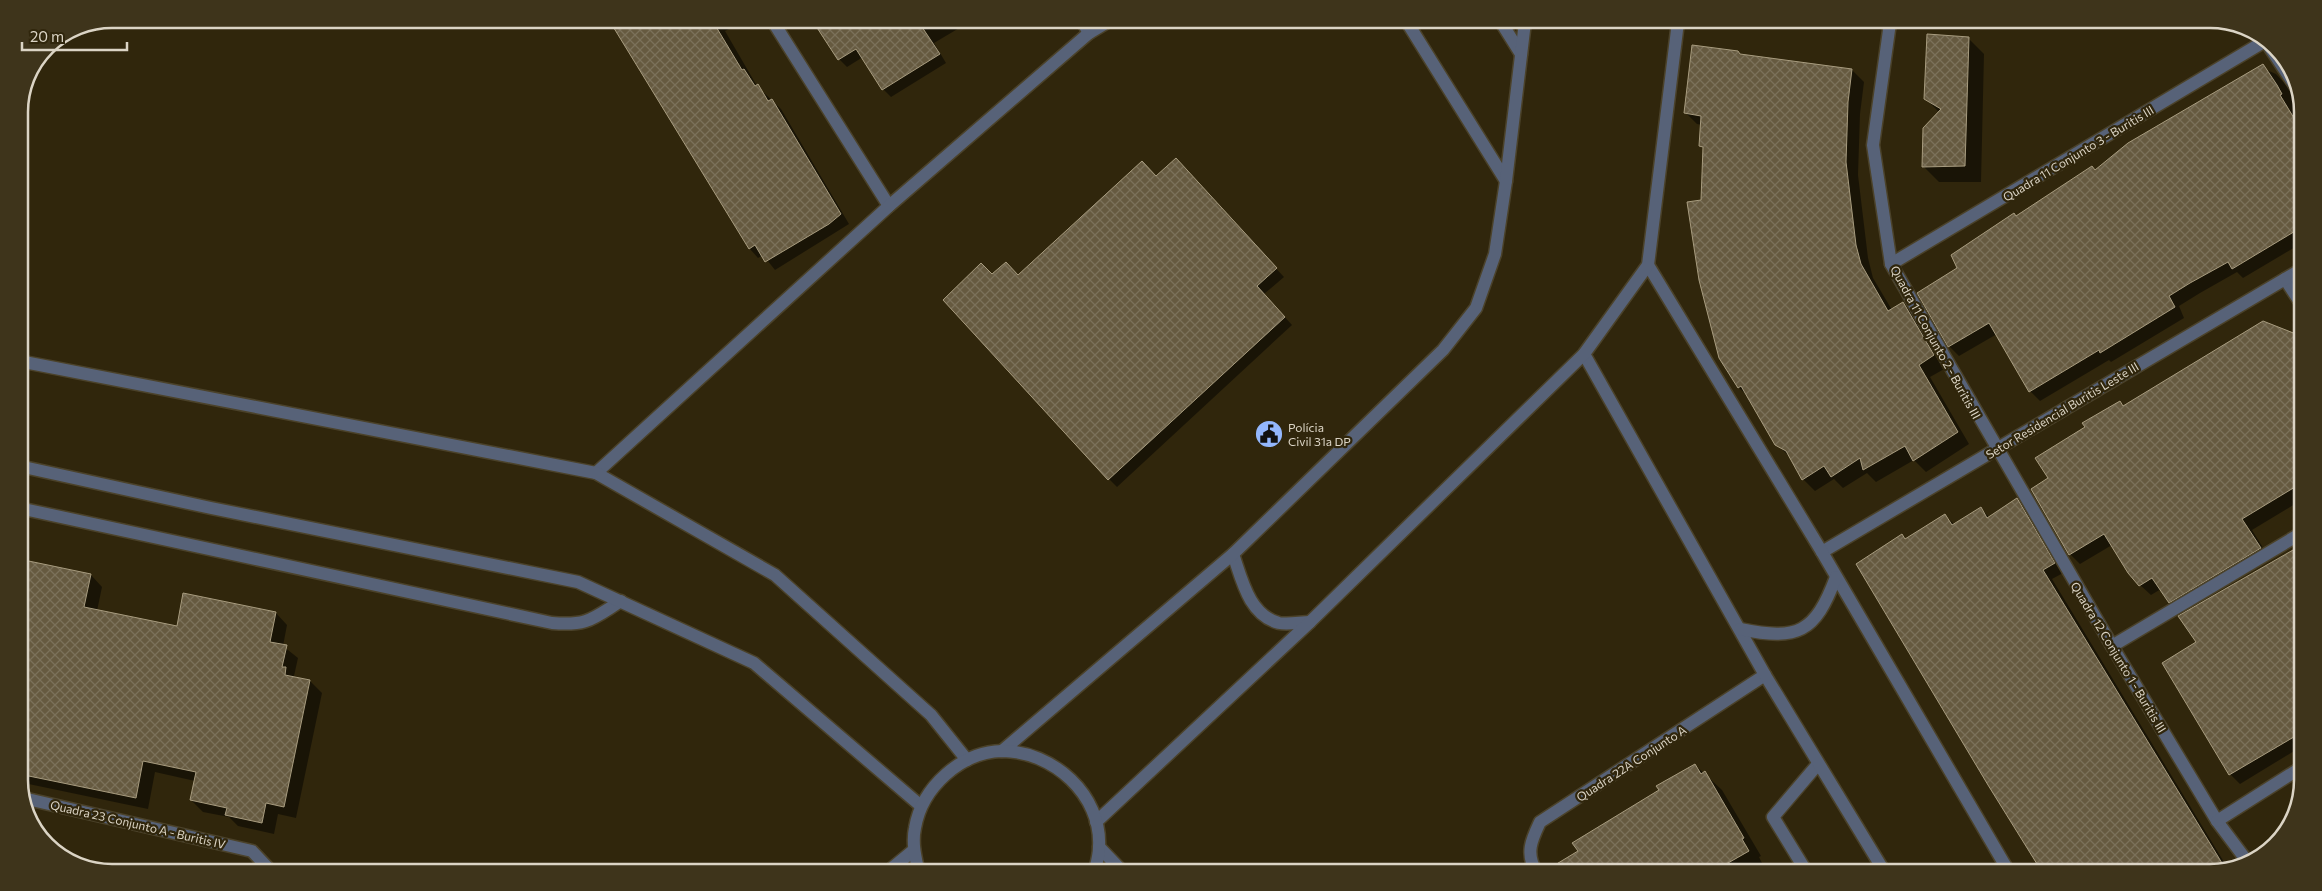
<svg xmlns="http://www.w3.org/2000/svg" width="2322" height="891" font-family="Commissioner,sans-serif">
<style>
.shadow{fill:#0007}
.building{fill:url(#building-cross-hatch);stroke:#a89c7f}
.lines{fill:none;stroke-linecap:round;stroke-linejoin:round}
.minor-casing{stroke:#4b422a;stroke-width:15}
.tertiary-casing{stroke:#4b422a;stroke-width:15}
.minor{stroke:#576278;stroke-width:12}
.tertiary{stroke:#576278;stroke-width:12}
.labels{text-anchor:middle;dominant-baseline:central;stroke-width:4.5;stroke-linejoin:round;paint-order:stroke}
.street-label{font-size:12px;fill:#dbd4c5;stroke:#30260c}
.poi-label{font-size:12px;fill:#dbd4c5;stroke:#30260c;text-anchor:start}
.rim{fill:none;stroke:#dbd4c5;stroke-width:2.5}
</style>
<defs>
<pattern id="building-cross-hatch" width="8" height="8" patternUnits="userSpaceOnUse" patternTransform="scale(1.25)"><rect width="8" height="8" fill="#665a40"/><path d="M0 0l8 8M0 8l8-8" fill="none" stroke="#7b715a"/></pattern>
</defs>
<rect width="100%" height="100%" fill="#30260c"/>
<!-- shadow -->
<g class="shadow">
<polygon points="625,20 727,20 731,28 725,31 757,86 781,109 849,224 775,270 763,255 758,258 750,249 616,28 626,22"/>
<polygon points="828,20 971,21 934,43 946,63 891,97 883,89 863,57 847,67 839,59"/>
<polygon points="1968,38 1984,54 1981,182 1939,182 1923,166 1939,112 1925,98"/>
<polygon points="1740,56 1852,70 1864,82 1860,114 1858,175 1868,258 1873,278 1892,310 1903,303 1915,315 1946,368 1930,377 1969,444 1926,472 1914,460 1876,482 1867,473 1843,488 1834,479 1815,491 1803,479 1791,458 1776,444 1749,397 1739,388 1720,357 1700,280 1688,203 1702,201 1704,149 1701,145 1702,125 1697,124 1685,112"/>
<polygon points="2260,67 2276,74 2295,95 2299,95 2303,105 2302,243 2243,278 2237,272 2200,293 2179,306 2184,318 2111,362 2109,360 2040,401 2030,391 1997,334 1959,356 1949,346 1919,293 1959,269 2017,217 2096,171"/>
<polygon points="1183,168 1284,277 1264,294 1292,325 1117,487 1109,479 992,276 1018,276 1157,178"/>
<polygon points="2263,323 2301,337 2300,501 2252,530 2270,559 2180,612 2161,589 2151,595 2140,585 2112,545 2080,564 2070,554 2049,479 2086,427 2119,402 2124,406"/>
<polygon points="2017,500 2026,509 2063,573 2052,579 2227,867 2211,872 2034,872 2041,868 1902,536 1906,540 1945,516 1955,525 1981,509 1990,518"/>
<polygon points="2300,547 2299,748 2240,784 2230,774 2198,642 2180,616"/>
<polygon points="19,560 91,575 102,587 97,611 178,627 276,613 287,625 283,646 298,658 294,676 310,681 322,693 296,818 278,814 274,834 238,826 229,817 203,812 191,800 195,781 155,772 148,809 19,782"/>
<polygon points="1695,765 1722,790 1761,856 1759,857 1765,869 1761,871 1561,871 1579,852"/>
</g>
<!-- building -->
<g class="building">
<polygon points="609,20 712,20 742,70 744,69 755,86 758,84 768,101 772,99 841,214 829,224 765,262 755,245 749,249"/>
<polygon points="812,20 918,21 940,54 882,90 856,49 838,60"/>
<polygon points="1927,34 1969,37 1965,166 1922,167 1923,128 1941,109 1924,99"/>
<polygon points="1692,45 1738,51 1740,54 1852,69 1848,102 1846,162 1856,245 1861,264 1888,311 1903,302 1934,355 1919,365 1958,432 1913,461 1905,446 1863,470 1860,458 1831,477 1824,466 1802,480 1786,451 1775,445 1741,386 1738,388 1719,358 1699,280 1687,202 1701,200 1703,147 1699,146 1701,116 1684,113"/>
<polygon points="2263,64 2277,85 2282,94 2280,95 2303,133 2302,227 2232,269 2228,262 2190,283 2169,296 2175,307 2100,353 2099,350 2029,392 1989,323 1948,347 1917,293 1957,268 1951,255 2014,213 2016,216 2092,166 2095,170 2128,143"/>
<polygon points="1176,158 1277,268 1257,286 1285,317 1108,480 943,300 981,263 992,274 1006,262 1018,275 1142,161 1156,176"/>
<polygon points="2263,321 2301,336 2300,484 2242,519 2261,548 2169,603 2152,578 2139,586 2128,573 2104,534 2069,555 2031,489 2048,478 2035,458 2085,427 2082,423 2120,401 2123,406"/>
<polygon points="2017,498 2055,563 2043,570 2225,868 2211,872 2042,872 1988,785 1856,564 1902,534 1905,539 1945,514 1952,525 1981,507 1987,518"/>
<polygon points="2300,546 2299,734 2229,775 2162,663 2196,642 2178,616"/>
<polygon points="19,559 91,574 84,607 177,626 183,593 276,612 270,642 287,645 282,667 286,667 285,675 310,680 284,807 266,803 262,823 225,815 227,808 190,800 196,772 143,761 136,798 19,774"/>
<polygon points="1695,764 1701,774 1705,771 1744,838 1742,839 1749,851 1714,871 1545,871 1578,851 1572,843 1659,790 1656,786"/>
</g>
<g class="lines">
<defs>
<g id="minor">
<polyline points="772,20 889,206"/>
<polyline points="1082,21 1089,33"/>
<polyline points="1890,23 1873,145 1891,264 2112,646 2217,821 2247,861"/>
<polyline points="2267,43 2296,87"/>
<polyline points="1891,264 2265,41"/>
<polyline points="2285,279 2302,305"/>
<polyline points="596,473 889,206 1089,33 1109,21"/>
<path d="M19,508l533,115c36,3 40,-4 69,-22"/>
<polyline points="1822,552 2302,269"/>
<polyline points="2112,646 2300,534"/>
<polyline points="23,798 252,851 268,868"/>
<polyline points="2217,821 2299,769"/>
<path d="M1536,871c-11,-18 -4,-32 4,-49l225,-147"/>
<polyline points="1806,871 1773,817 1818,764"/>
</g>
<g id="tertiary">
<polyline points="1407,22 1506,181"/>
<polyline points="1501,22 1521,54"/>
<polyline points="1648,265 1822,552 2009,872"/>
<polyline points="1584,354 1765,675 1884,871"/>
<polyline points="19,361 596,473 775,575 931,715 967,760"/>
<polyline points="19,466 211,508 578,582 754,663 921,806"/>
<path d="M1233,554c9,26 16,61 46,69 9,2 22,-1 31,-1"/>
<path d="M1740,629c58,12 75,4 96,-52"/>
<polyline points="1002,751 1233,554 1443,350 1476,308 1495,254 1506,181 1525,22"/>
<polyline points="1096,822 1310,622 1584,354 1648,265 1678,22"/>
<polyline points="1099,847 1121,870"/>
<polyline points="891,869 914,850"/>
<path d="M918,869c-3,-14 -6,-27 -3,-41 7,-41 46,-76 87,-77 51,0 100,44 97,96 0,8 -2,15 -4,23"/>
</g>
</defs>
<!-- minor casing -->
<use href="#minor" class="minor-casing"/>
<!-- tertiary casing -->
<use href="#tertiary" class="tertiary-casing"/>
<!-- minor -->
<use href="#minor" class="minor"/>
<!-- tertiary -->
<use href="#tertiary" class="tertiary"/>
</g>
<!-- icons -->
<defs>
<symbol id="civic-disc" viewBox="-11 -11 22 22"><circle r="9.5" fill="#93b7fd" stroke="#30260c"/><path d="M-.6-6.5H3V-4.5H.6V-3L4-1V1h2V6H-6V1h2V-1L-.6-3ZM-1.2 2.5V6h2.4V2.5Z" fill="#111"/></symbol>
</defs>
<g fill-rule="evenodd">
<use href="#civic-disc" x="1253" y="418" width="32" height="32"/>
</g>
<g class="labels">
<!-- street labels -->
<g class="street-label">
<text transform="translate(2078 153) rotate(-31)">Quadra 11 Conjunto 3 - Buritis III</text>
<text transform="translate(1936 342) rotate(61)">Quadra 11 Conjunto 2 - Buritis III</text>
<text transform="translate(2062 410) rotate(-31)">Setor Residencial Buritis Leste III</text>
<text transform="translate(2119 657) rotate(59)">Quadra 12 Conjunto 1 - Buritis III</text>
<text transform="translate(1631 763) rotate(-33)">Quadra 22A Conjunto A</text>
<text transform="translate(138 824) rotate(13)">Quadra 23 Conjunto A - Buritis IV</text>
</g>
<!-- poi labels -->
<g class="poi-label">
<text x="1288" y="427">Polícia<tspan x="1288" dy="14">Civil 31a DP</tspan></text>
</g>
</g>
<!-- crop -->
<path d="M0 0H2322V891H0ZM112 28H2210A84 84 0 0 1 2294 112V780A84 84 0 0 1 2210 864H112A84 84 0 0 1 28 780V112A84 84 0 0 1 112 28Z" fill="#3e341b" fill-rule="evenodd"/>
<path class="rim" d="M112 28H2210A84 84 0 0 1 2294 112V780A84 84 0 0 1 2210 864H112A84 84 0 0 1 28 780V112A84 84 0 0 1 112 28Z"/>
<!-- scale -->
<path d="M22 42v8h105v-8" fill="none" stroke="#dbd4c5" stroke-width="2.5"/>
<text x="30" y="42" font-size="15" fill="#dbd4c5" stroke="#30260c" stroke-width="4" paint-order="stroke">20 m</text>
</svg>
